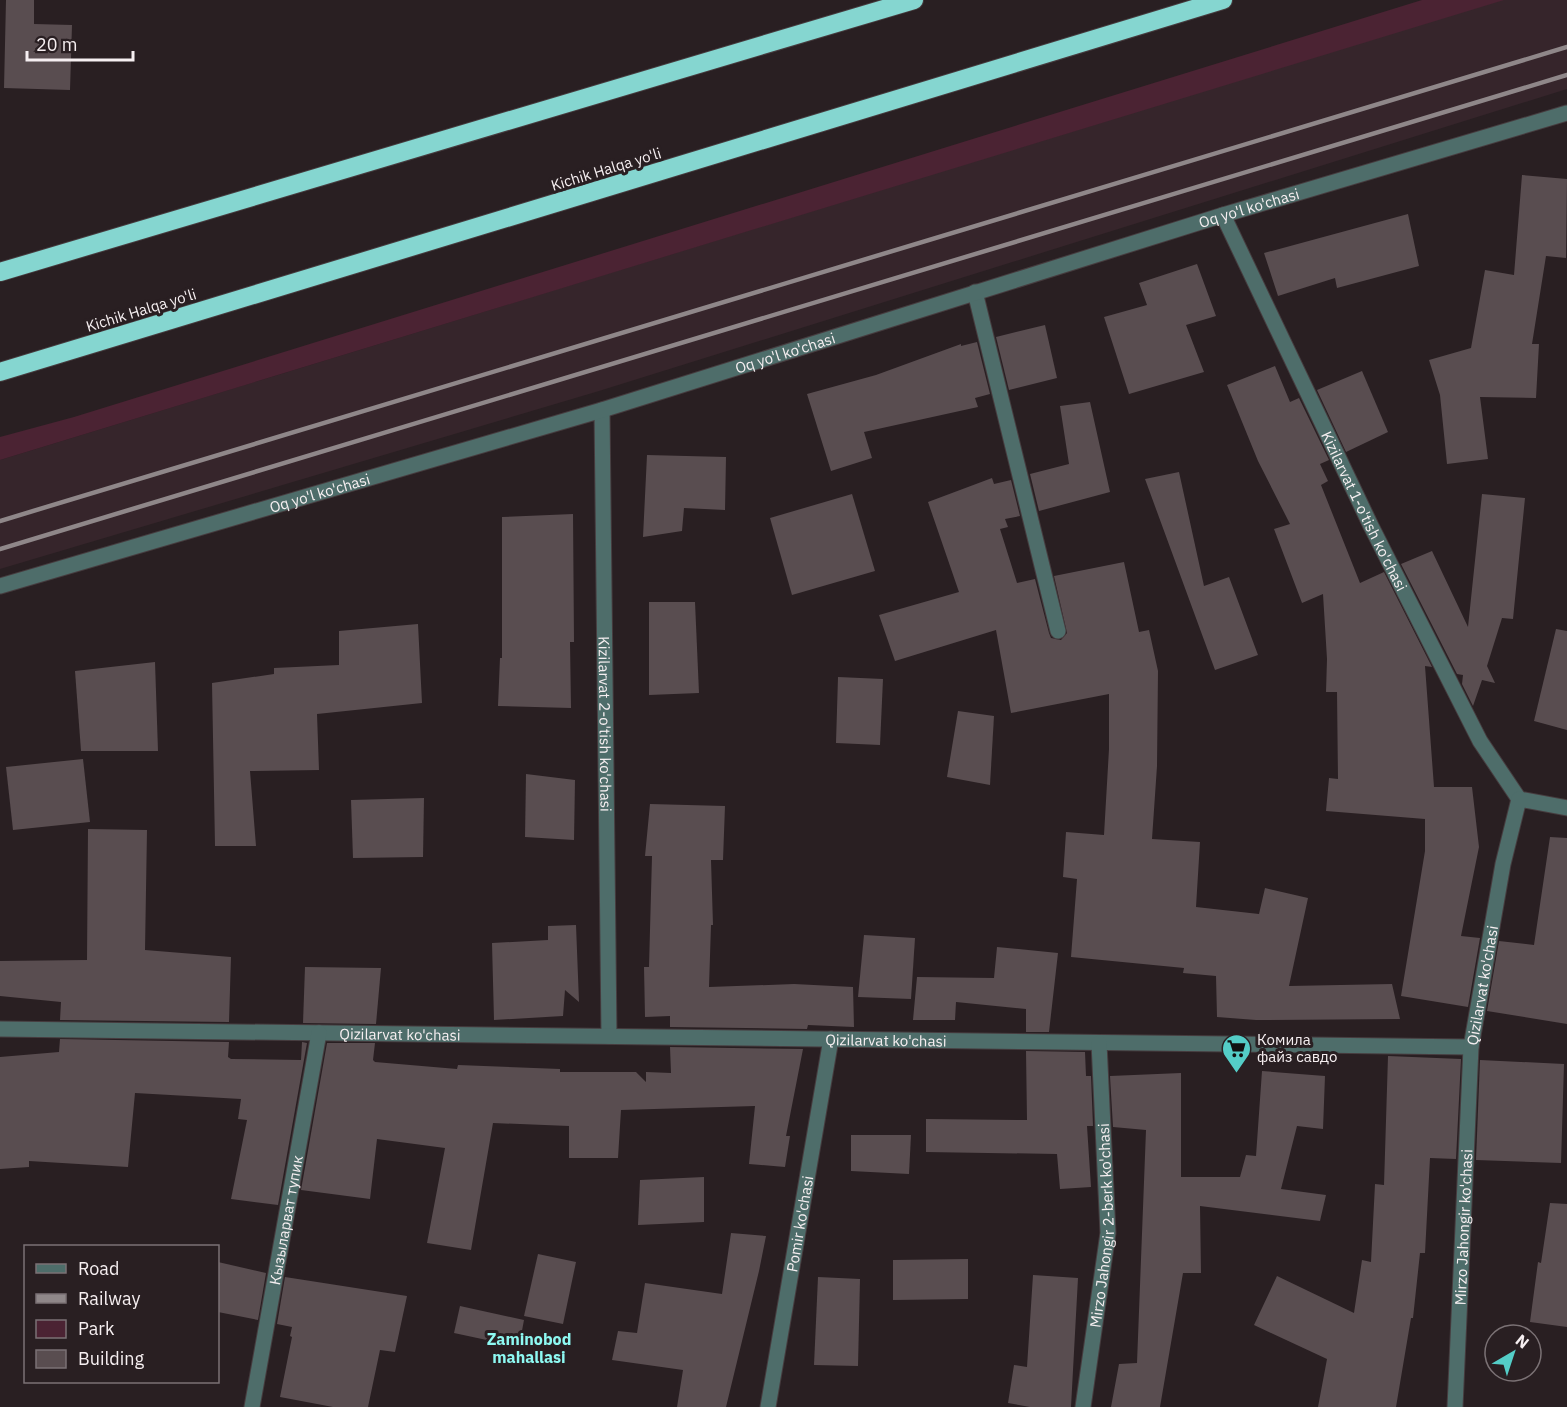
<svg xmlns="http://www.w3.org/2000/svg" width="1567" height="1407" font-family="'IBM Plex Sans',sans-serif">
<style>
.built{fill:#36252b}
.green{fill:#4b2333}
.building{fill:#594d50}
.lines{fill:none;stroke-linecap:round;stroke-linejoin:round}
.minor-casing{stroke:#463c3f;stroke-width:17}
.highway-casing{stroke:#463c3f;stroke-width:20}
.minor{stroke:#4e6d6a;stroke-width:15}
.highway{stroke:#85d6d0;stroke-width:18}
.rail{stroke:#8f8789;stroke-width:4.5}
.labels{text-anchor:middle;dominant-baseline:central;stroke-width:6;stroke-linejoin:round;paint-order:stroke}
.street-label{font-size:15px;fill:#f6eff1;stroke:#291f22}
.poi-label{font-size:15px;fill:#f6eff1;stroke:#291f22;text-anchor:start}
.neighbourhood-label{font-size:16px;font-weight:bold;fill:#8ef9f2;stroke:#291f22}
</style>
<rect width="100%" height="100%" fill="#291f22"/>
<!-- built -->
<polygon class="built" points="1501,0 1567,0 1567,89 599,391 0,569 0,460"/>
<!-- green -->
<polygon class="green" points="1422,0 1504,0 0,460 0,437 74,417"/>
<!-- building -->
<g class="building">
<polygon points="6,0 34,0 34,24 72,25 70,90 4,88"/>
<polygon points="1522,175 1567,179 1566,258 1546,256 1532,344 1539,344 1536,398 1480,397 1488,459 1447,464 1440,395 1429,360 1471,348 1485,270 1514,275"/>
<polygon points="1408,214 1419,266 1337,288 1335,278 1278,296 1264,253"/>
<polygon points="1197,264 1216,316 1186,325 1204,372 1129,394 1104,317 1147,305 1139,283"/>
<polygon points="1045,325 1057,378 1009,390 996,337"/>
<polygon points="977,342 990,394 975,398 978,407 864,432 872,458 831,471 807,394 876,375 961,344 961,346"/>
<polygon points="1275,366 1290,402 1299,398 1329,460 1320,464 1328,481 1321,485 1360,583 1384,572 1432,667 1425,666 1434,787 1472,787 1479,847 1461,936 1480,938 1468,1007 1401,996 1425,851 1425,819 1326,811 1329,778 1338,779 1337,692 1326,692 1327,659 1323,594 1302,603 1274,529 1290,524 1258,461 1227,385"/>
<polygon points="1362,371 1388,432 1346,452 1317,390"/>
<polygon points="1090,402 1110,492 1039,511 1030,474 1069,464 1060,406"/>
<polygon points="647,455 726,457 725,510 684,508 682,531 643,537"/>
<polygon points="1179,472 1204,586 1229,577 1258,655 1215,670 1145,479"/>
<polygon points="992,478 994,484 1011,480 1020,516 1005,519 1008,527 1000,529 1017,583 1035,579 1049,633 1051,638 1061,640 1067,633 1054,576 1124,562 1139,632 1149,630 1158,671 1157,766 1152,839 1200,842 1196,907 1259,914 1265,888 1308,898 1289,986 1392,984 1400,1019 1256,1020 1217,1017 1216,976 1183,973 1184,968 1071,957 1077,879 1063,877 1066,832 1104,835 1109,749 1109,694 1011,713 996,630 895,661 879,615 959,592 928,502"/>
<polygon points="852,494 875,571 792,595 770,518"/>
<polygon points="1482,494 1525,498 1513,619 1502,618 1487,666 1495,683 1482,680 1473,706 1462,684 1463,675 1457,674 1401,564 1432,551 1468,627"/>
<polygon points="573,514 574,642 570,642 571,708 498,706 500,658 502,658 502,517"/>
<polygon points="649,602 695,602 699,693 649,695"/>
<polygon points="418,624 422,703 317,714 319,770 250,771 256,846 215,846 212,683 274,674 274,668 339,665 339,631"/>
<polygon points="1556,629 1567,631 1567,730 1534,721"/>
<polygon points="155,662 158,751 81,751 75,671"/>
<polygon points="838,677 883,679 880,745 836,743"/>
<polygon points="958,711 994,716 990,785 947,777"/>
<polygon points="83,759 90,822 13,830 6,767"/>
<polygon points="526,774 575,780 574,840 525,837"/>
<polygon points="424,798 423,857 353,858 351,800"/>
<polygon points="650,804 725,806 723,860 711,860 713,925 711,925 709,987 794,984 853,987 854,1027 808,1025 807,1029 670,1027 670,1016 645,1017 644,967 649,967 652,856 645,856"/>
<polygon points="88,829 147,830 145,950 231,957 229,1022 60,1020 61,1002 0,996 0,961 87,960"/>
<polygon points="1550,837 1567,838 1567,1024 1487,1011 1499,941 1534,945"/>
<polygon points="576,925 579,1002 565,990 563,1016 494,1020 492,943 548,940 548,926"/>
<polygon points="864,935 915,938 911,999 858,997"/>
<polygon points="997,947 1058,953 1049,1032 1026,1032 1026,1009 956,1002 955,1020 913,1020 917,977 994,978"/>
<polygon points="305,967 381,968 376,1024 303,1023"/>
<polygon points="60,1039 229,1042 228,1057 231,1059 301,1060 302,1042 307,1043 278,1205 231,1199 247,1120 238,1119 241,1099 135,1093 128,1167 29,1161 29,1167 0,1169 0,1057 59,1052"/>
<polygon points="327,1043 375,1043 373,1060 375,1062 457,1069 458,1065 560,1069 560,1072 636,1072 646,1082 646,1072 671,1073 670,1047 803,1049 786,1136 790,1136 785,1167 749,1164 755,1106 621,1110 618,1158 569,1158 569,1126 493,1123 471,1250 427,1243 445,1148 377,1139 370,1199 301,1190"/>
<polygon points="1026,1051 1085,1052 1086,1076 1091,1076 1093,1126 1087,1126 1091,1187 1060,1189 1057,1154 926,1152 926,1119 1027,1120"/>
<polygon points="1388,1056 1461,1059 1456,1159 1430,1158 1425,1253 1420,1253 1413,1318 1411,1318 1396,1407 1318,1407 1327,1359 1254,1325 1277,1276 1354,1313 1362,1260 1371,1262 1375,1184 1384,1185"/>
<polygon points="1480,1060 1564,1064 1561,1163 1476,1160"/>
<polygon points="1262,1071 1325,1076 1323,1129 1297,1126 1281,1189 1326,1195 1320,1221 1200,1206 1201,1273 1183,1273 1160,1407 1111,1407 1119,1364 1137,1363 1146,1130 1113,1127 1110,1076 1181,1073 1181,1177 1240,1177 1246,1155 1256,1156"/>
<polygon points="851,1135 911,1135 909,1174 851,1171"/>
<polygon points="704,1177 704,1222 638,1225 640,1180"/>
<polygon points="1550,1203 1567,1204 1567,1327 1530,1322 1538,1262 1541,1263"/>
<polygon points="731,1233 766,1236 759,1271 726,1407 677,1407 683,1370 612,1360 618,1331 637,1333 645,1283 722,1294"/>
<polygon points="538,1254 576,1262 563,1324 524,1316"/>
<polygon points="968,1259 968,1299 893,1300 893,1260"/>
<polygon points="218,1262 266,1273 258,1320 218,1312"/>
<polygon points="1033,1275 1078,1278 1071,1407 1030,1407 1008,1403 1014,1365 1027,1367"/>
<polygon points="285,1277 407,1296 395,1352 380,1350 368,1407 333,1407 280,1397 292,1337 290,1336 292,1327 277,1324"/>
<polygon points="818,1277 860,1279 858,1366 814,1365"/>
<polygon points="460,1306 524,1320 519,1347 454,1333"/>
</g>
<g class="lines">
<defs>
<g id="minor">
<path id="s1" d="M1223,215l148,311 109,215 39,58"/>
<polyline points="975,292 1058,631"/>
<path id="s2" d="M602,410l7,626"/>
<path id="s3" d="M0,586l602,-176 621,-195 344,-102"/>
<path id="s4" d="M0,1029l1471,18"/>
<path id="s5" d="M252,1407l67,-374"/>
<path id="s6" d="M768,1407l63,-368"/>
<path id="s7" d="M1083,1407l25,-174 -9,-190"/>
<path id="s8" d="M1455,1407l16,-360 32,-183 16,-65 48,9"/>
</g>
<g id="highway">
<polyline points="0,272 914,0"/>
<polyline points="0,372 1223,0"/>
</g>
</defs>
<!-- minor casing -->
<use href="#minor" class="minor-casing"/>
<!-- highway casing -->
<use href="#highway" class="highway-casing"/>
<!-- minor -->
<use href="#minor" class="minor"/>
<!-- highway -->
<use href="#highway" class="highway"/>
<!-- rail -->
<g class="rail">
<polyline points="0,521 1567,47"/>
<polyline points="0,549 1567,75"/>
</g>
</g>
<!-- icons -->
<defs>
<symbol id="supermarket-pin" viewBox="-11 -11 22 30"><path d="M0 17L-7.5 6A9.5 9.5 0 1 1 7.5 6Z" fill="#54cdc7" stroke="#291f22"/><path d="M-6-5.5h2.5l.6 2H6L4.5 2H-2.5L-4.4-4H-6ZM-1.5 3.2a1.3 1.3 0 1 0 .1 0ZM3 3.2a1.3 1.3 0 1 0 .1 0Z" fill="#111"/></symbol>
</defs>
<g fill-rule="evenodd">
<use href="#supermarket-pin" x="1220" y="1032" width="33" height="45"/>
</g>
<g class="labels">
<!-- street labels -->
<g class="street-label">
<text transform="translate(606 169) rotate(-17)">Kichik Halqa yo'li</text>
<text stroke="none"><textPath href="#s3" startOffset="1305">Oq yo'l ko'chasi</textPath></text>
<text transform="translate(141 310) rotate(-17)">Kichik Halqa yo'li</text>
<text stroke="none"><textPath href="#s3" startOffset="819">Oq yo'l ko'chasi</textPath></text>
<text stroke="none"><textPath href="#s3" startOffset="333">Oq yo'l ko'chasi</textPath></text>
<text stroke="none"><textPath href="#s1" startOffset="328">Kizilarvat 1-o'tish ko'chasi</textPath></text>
<text stroke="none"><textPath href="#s2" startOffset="314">Kizilarvat 2-o'tish ko'chasi</textPath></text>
<text stroke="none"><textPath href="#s8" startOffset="423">Qizilarvat ko'chasi</textPath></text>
<text stroke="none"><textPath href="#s4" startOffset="400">Qizilarvat ko'chasi</textPath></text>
<text stroke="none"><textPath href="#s4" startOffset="886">Qizilarvat ko'chasi</textPath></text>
<text stroke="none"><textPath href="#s5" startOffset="190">Кызыларват тупик</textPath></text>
<text stroke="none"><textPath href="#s6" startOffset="186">Pomir ko'chasi</textPath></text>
<text stroke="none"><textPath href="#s7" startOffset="183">Mirzo Jahongir 2-berk ko'chasi</textPath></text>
<text stroke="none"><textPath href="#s8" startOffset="180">Mirzo Jahongir ko'chasi</textPath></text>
</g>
<!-- poi labels -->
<g class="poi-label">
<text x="1257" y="1039">Комила<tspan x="1257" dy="17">файз савдо</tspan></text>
</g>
<!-- neighbourhood labels -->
<g class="neighbourhood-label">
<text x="529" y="1339">Zaminobod<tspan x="529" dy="18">mahallasi</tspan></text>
</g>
</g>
<!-- legend -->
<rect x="24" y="1245" width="195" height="138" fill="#291f22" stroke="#7b7275" stroke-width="1.5"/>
<rect x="36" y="1264" width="30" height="9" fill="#4e6d6a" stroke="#7b7275" stroke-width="1.5"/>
<text x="78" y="1275" font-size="18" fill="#f6eff1">Road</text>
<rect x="36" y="1294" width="30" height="9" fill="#8f8789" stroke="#7b7275" stroke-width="1.5"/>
<text x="78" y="1305" font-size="18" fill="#f6eff1">Railway</text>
<rect x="36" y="1320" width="30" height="18" fill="#4b2333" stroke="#7b7275" stroke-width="1.5"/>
<text x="78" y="1335" font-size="18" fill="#f6eff1">Park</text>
<rect x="36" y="1350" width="30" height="18" fill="#594d50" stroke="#7b7275" stroke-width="1.5"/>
<text x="78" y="1365" font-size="18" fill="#f6eff1">Building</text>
<!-- north arrow -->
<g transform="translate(1513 1353) rotate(39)"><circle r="28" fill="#291f22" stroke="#7b7275" stroke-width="1.5"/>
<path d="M0-4.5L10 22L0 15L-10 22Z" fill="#54cdc7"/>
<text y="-9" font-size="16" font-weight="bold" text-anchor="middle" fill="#f6eff1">N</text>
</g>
<!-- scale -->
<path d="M27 51v9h106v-9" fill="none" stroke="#f6eff1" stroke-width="3"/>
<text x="36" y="51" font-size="18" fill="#f6eff1" stroke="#291f22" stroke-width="4.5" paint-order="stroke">20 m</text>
</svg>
